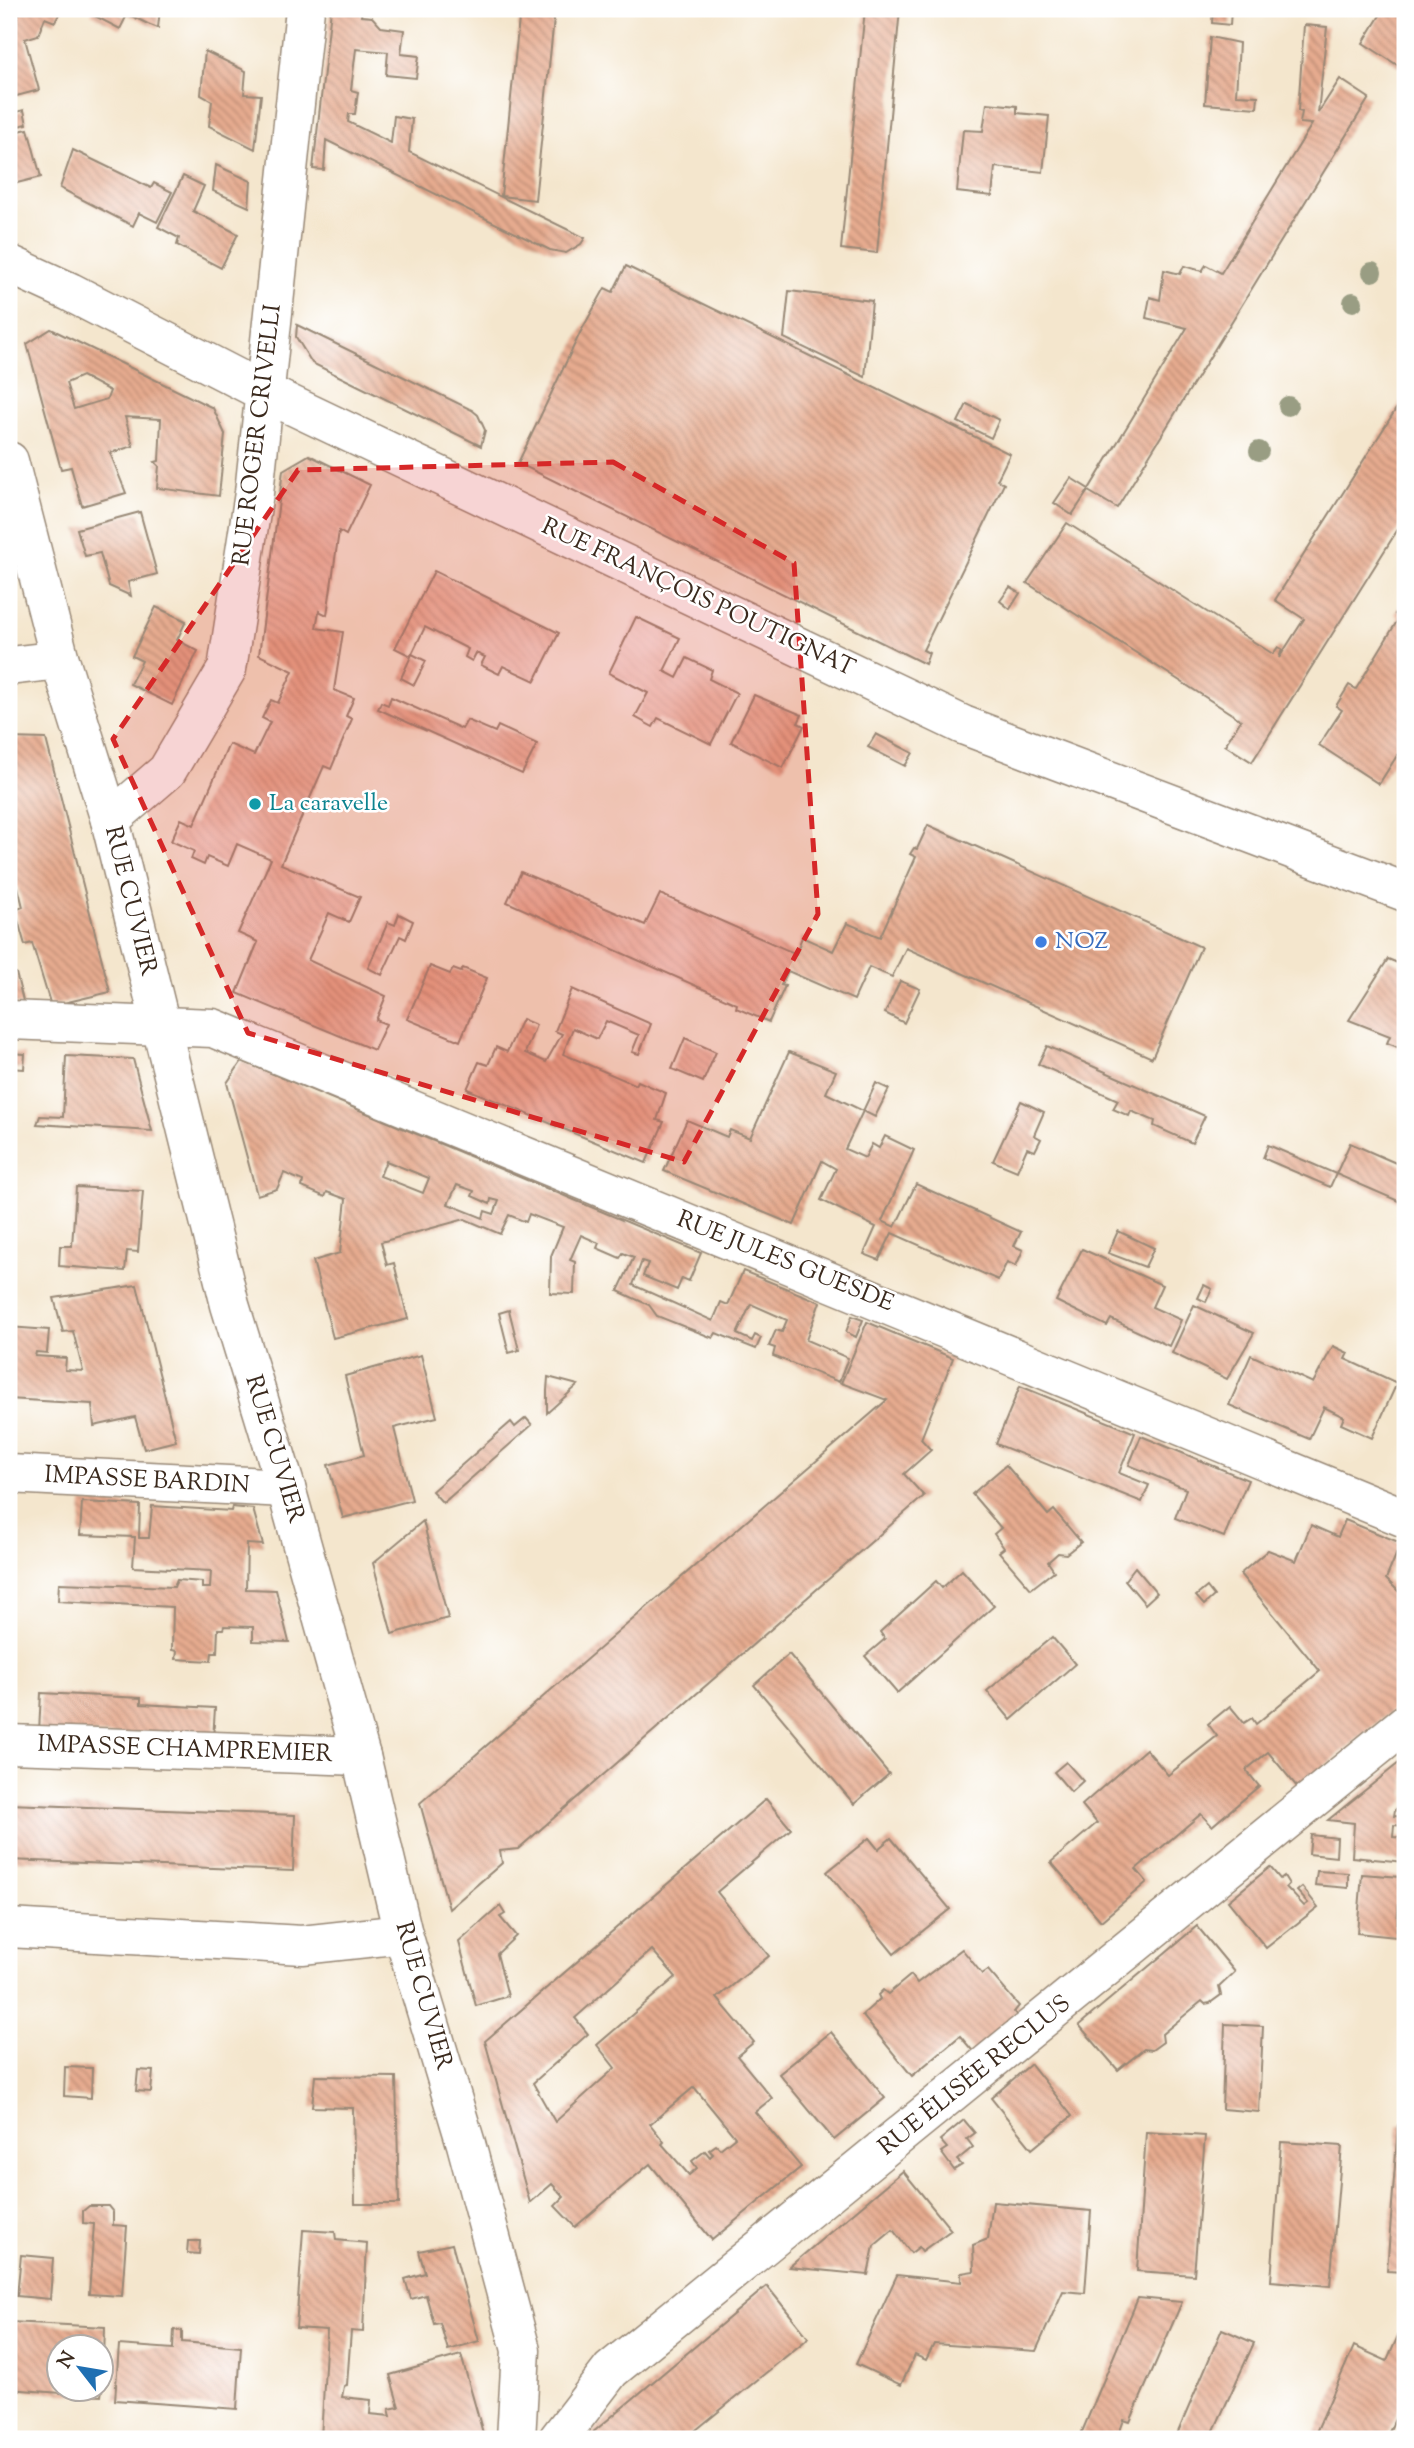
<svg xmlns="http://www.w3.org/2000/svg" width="1414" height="2448" font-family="'Sorts Mill Goudy',serif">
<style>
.building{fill:url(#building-back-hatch);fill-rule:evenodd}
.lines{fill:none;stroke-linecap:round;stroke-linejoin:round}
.minor-casing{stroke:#988876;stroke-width:41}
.minor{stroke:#fff;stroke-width:38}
.tree{fill:#999d83}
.marked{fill:#d62828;fill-opacity:0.2;stroke:#d62828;stroke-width:5;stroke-dasharray:14 9;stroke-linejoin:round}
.culture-dot{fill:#0f9aa8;stroke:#fff;stroke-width:2.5}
.shop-dot{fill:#3f7fe0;stroke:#fff;stroke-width:2.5}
.labels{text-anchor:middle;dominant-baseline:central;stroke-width:5;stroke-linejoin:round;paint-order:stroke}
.street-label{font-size:24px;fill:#3b2a1e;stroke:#fff}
.culture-label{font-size:24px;fill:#0d838f;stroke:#fff;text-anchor:start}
.shop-label{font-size:24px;fill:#366cbe;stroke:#fff;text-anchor:start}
</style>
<defs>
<pattern id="building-back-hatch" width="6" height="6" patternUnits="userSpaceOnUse" patternTransform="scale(1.75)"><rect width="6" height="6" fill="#e6ab8f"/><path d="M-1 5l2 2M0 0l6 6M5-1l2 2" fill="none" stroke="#bc8b74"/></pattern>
</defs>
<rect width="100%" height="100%" fill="#fff"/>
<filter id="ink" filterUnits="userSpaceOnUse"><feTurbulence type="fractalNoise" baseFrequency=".0143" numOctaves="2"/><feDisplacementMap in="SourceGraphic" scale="14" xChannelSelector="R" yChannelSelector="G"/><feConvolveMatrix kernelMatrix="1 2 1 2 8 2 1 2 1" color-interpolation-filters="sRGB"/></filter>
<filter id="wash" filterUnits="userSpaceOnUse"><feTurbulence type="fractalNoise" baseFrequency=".00686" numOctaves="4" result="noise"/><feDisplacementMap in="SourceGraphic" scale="28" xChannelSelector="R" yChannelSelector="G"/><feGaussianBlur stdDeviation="1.57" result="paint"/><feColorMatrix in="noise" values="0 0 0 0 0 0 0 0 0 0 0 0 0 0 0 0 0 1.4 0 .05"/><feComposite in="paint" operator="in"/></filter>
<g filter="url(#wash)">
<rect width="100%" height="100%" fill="#f4e6cd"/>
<g id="blocks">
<!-- building -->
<g class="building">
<polygon points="21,9 62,9 55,22 45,18 38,35 25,39 39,90 9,98 9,25 14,24"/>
<polygon points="94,9 109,9 126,17 120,29 91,14"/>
<polygon points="117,9 160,9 158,28 148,24"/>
<polygon points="331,9 362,9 361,16 372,17 381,27 404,30 401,54 419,56 416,78 386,75 388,52 356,49 351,90 358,92 355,114 349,114 348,122 391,143 394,116 412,119 409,152 585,238 581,244 566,253 550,250 326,140 324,170 313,169"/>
<polygon points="520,9 555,9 535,200 501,196"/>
<polygon points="865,9 900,9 877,253 841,249"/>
<polygon points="1213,9 1231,10 1230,25 1212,23"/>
<polygon points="1384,9 1405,9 1405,70 1363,43"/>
<polygon points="1304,25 1327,27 1318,113 1340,79 1369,98 1117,508 1088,491 1072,515 1054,503 1071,478 1089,489 1187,328 1146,318 1150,297 1160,300 1164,270 1180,274 1184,266 1202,271 1206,265 1221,273 1312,124 1300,123 1302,112 1298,111"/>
<polygon points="1210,37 1239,43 1236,95 1258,96 1257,108 1205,104"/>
<polygon points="205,51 246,71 244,94 261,95 255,149 209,126 212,101 201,95"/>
<polygon points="987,103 1017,106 1017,113 1049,116 1043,172 995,167 992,196 957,192 963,130 983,131"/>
<polygon points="24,110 27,124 9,128 9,114"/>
<polygon points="28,129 41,177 9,185 9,133"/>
<polygon points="73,150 151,188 154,183 172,192 157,222 139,213 133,226 60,188"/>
<polygon points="216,165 251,181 249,207 213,191"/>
<polygon points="183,176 204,186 193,211 238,234 221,268 177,245 179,238 158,227"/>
<polygon points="626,266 1010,454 997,480 1004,484 923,650 929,653 925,664 518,463 580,333 605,288 613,292"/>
<polygon points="789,291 872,301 865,377 784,338"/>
<polygon points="297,325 472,410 478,415 485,430 481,446 312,363 296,337"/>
<path d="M51,329l162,79 12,26 -6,62 -62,-8 2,-22 -4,-4 4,-1 2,-42 -36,-2 8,29 -23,7 16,40 -44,13 -11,-39 -10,2 -34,-125zM82,376l28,15 -3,8 -33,10 -8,-26z"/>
<polygon points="1405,395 1405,518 1252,762 1225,745 1241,720 1027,583 1067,523 1273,654 1278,647 1282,649 1279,658 1304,619 1275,600"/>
<polygon points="967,404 999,420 991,438 958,422"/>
<polygon points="309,455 370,485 346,535 339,531 327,615 319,611 316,628 343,632 334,690 354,698 346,716 352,719 331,769 324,766 281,864 360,897 349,922 329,913 308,960 386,996 376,1020 386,1024 374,1050 237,993 258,942 238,933 271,859 237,844 228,866 207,857 204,865 191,859 194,851 171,841 181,819 194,825 229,744 254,755 270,722 262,718 271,700 278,703 293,671 259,655 283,470"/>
<polygon points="140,512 157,574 128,582 131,596 109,586 100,553 85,556 77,529"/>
<polygon points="434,571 559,633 535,681 503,666 499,674 481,665 485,657 476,653 472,661 465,657 468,649 425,627 411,656 395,648"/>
<polygon points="1010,587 1020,593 1010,609 1000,601"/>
<polygon points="1405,597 1405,743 1379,784 1319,745 1342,710 1336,706 1349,685 1356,689 1399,618 1395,614"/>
<polygon points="156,607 186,621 177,640 198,651 172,705 130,684 142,661 132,656"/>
<polygon points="636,617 680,638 664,671 677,678 687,658 712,670 709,679 737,693 711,744 658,718 653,727 635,717 648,693 609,673"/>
<polygon points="412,654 426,661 414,685 401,678"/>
<polygon points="754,695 802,715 798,723 804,726 783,768 731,742"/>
<polygon points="391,697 462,729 467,720 495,732 498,726 537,744 522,774 378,709 381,702 388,705"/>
<polygon points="876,734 913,753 905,766 868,747"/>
<polygon points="9,738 46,739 110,992 51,1006 32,943 25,945 15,910 23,907 18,887 9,886"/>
<polygon points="928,825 1201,947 1152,1058 906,948 892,977 869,967 854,1000 788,971 781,985 785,986 769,1022 736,1008 737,1004 507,902 521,872 645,925 660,894 796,954 802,937 833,951 847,923 880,937 916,857 910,854 914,848 917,849"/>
<polygon points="399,914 413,921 406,939 400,936 382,975 368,968 388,922 395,925"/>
<polygon points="1388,959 1405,966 1405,1050 1387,1043 1390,1036 1349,1020"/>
<polygon points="430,966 450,974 453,969 461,972 463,968 487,978 460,1041 407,1019"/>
<polygon points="9,973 16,973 24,1005 9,1004"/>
<polygon points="900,981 920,989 904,1023 885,1013"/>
<polygon points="572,989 651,1024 639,1054 632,1052 639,1035 606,1021 597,1039 573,1028 563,1054 636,1085 638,1081 666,1093 657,1120 664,1122 646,1163 467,1089 479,1062 488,1065 496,1047 507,1052 522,1019 536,1025 525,1053 546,1062 562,1034 555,1031"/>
<polygon points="685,1038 716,1052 703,1082 672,1069"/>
<polygon points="1047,1046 1205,1116 1192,1143 1154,1126 1155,1121 1131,1111 1129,1116 1113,1109 1118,1100 1038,1064"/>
<polygon points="789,1052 836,1071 826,1093 863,1111 845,1149 865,1158 872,1144 879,1148 885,1136 914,1150 882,1221 895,1227 916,1184 1021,1232 1014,1246 1023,1250 1016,1266 1007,1262 998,1280 892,1233 879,1260 864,1254 876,1227 821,1200 836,1169 822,1161 794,1225 664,1171 687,1120 727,1137 730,1130 750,1138"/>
<polygon points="9,1053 25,1054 24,1069 9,1068"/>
<polygon points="66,1056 133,1059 152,1131 37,1124 40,1116 63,1117"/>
<path d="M242,1061l459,192 -12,28 -7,-3 -5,12 -34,-14 5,-13 -6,-2 -9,24 80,36 8,-19 7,3 15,-34 77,31 -14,38 42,18 -9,24 -66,-26 2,-8 -6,-2 7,-16 6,2 5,-12 -36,-16 -14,30 15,7 3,-6 6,3 -5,11 -40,-16 -3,5 -56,-22 -8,-11 -31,-14 16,-34 -11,-4 -3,5 -23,-10 2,-5 -18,-8 -11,25 5,2 -1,32 -24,-1 1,-37 12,-29 -34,-13 -3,8 -17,-7 -9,19 -35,-15 -84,23 6,23 7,-2 14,56 -75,19 -20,-77 27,-8 6,-54 -19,-7 -2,5 -23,-10 1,-6 -19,-8 -7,16 -20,6 -30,-112zM386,1161l43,17 -6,15 -43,-17zM457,1185l17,6 -2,5 18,8 1,-5 8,2 -5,13 -9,-3 -2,7 -35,-14z"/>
<polygon points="876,1083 889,1089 875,1117 863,1111"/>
<polygon points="1021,1101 1044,1112 1034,1135 1041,1139 1035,1151 1027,1148 1017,1171 993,1161"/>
<polygon points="1350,1143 1405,1167 1405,1204 1336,1174"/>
<polygon points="1268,1145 1336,1174 1330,1187 1263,1158"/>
<polygon points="76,1187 143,1191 138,1252 127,1251 125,1271 59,1266 60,1246 72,1246"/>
<polygon points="1118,1231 1154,1248 1145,1267 1108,1253"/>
<polygon points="1082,1249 1162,1285 1152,1307 1181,1320 1169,1346 1111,1319 1107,1326 1056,1301"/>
<polygon points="137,1285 176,1441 144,1449 135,1417 94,1426 92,1404 9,1399 9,1327 49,1330 47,1353 36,1352 35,1356 66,1358 65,1370 83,1371 73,1331 63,1332 54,1298"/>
<polygon points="1204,1285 1212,1289 1206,1302 1198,1298"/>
<polygon points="1194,1305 1254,1333 1227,1379 1172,1353"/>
<polygon points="509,1310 519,1350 509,1353 499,1313"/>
<polygon points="852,1316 863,1320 856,1337 846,1332"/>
<polygon points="867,1322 953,1358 921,1439 931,1450 904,1474 924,1496 518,1849 500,1851 502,1863 449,1909 420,1803 887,1400 841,1383"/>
<polygon points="1333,1346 1348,1353 1345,1359 1397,1383 1372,1438 1341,1424 1344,1417 1324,1407 1309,1439 1229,1405 1251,1355 1313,1383"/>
<polygon points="421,1355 437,1417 394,1428 412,1500 343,1518 328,1465 364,1455 345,1376"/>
<polygon points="548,1377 578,1385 547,1413 547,1391"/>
<polygon points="1020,1386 1135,1433 1119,1473 1149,1485 1142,1502 996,1444"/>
<polygon points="526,1418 532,1425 443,1503 432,1491 511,1422 515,1427"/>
<polygon points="1141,1436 1248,1480 1224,1537 1175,1518 1186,1489 1129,1465"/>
<polygon points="1006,1465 1048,1515 1054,1510 1081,1542 1066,1554 1058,1553 1048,1562 1054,1571 1031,1589 999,1552 1004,1548 994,1534 1001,1528 972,1494"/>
<polygon points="82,1502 140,1505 139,1538 149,1538 152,1506 231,1511 232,1507 253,1509 263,1545 247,1544 246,1589 276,1590 289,1642 253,1641 253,1627 224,1626 223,1629 218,1629 217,1653 212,1653 211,1661 176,1659 177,1651 172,1650 173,1607 58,1601 59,1583 174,1587 177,1580 202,1582 202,1588 210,1588 211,1571 133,1567 135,1537 80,1535"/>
<polygon points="1345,1520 1401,1543 1386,1579 1405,1598 1405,1700 1298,1788 1268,1752 1246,1770 1259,1786 1212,1826 1201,1814 1136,1869 1147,1882 1101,1921 1051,1862 1097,1823 1082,1805 1146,1749 1168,1775 1217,1736 1208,1724 1230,1706 1244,1723 1252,1718 1256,1724 1320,1671 1240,1574 1268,1550 1296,1561 1311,1525 1338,1537"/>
<polygon points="423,1521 448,1618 392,1634 373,1563"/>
<polygon points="1135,1567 1157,1593 1145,1604 1125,1580"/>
<polygon points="962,1570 994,1606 897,1693 865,1656 885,1639 880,1632 936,1581 942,1588"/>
<polygon points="1207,1587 1214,1596 1204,1605 1196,1596"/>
<polygon points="1052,1637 1075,1664 1011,1720 987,1691"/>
<polygon points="789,1654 889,1774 854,1804 754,1685"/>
<polygon points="41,1693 141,1698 141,1704 215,1708 213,1739 39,1732"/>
<polygon points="1405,1758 1405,1801 1395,1810 1394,1816 1405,1817 1405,1826 1394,1825 1393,1837 1405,1838 1405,1862 1352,1857 1354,1823 1328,1820"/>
<polygon points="1066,1762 1083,1781 1071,1792 1054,1772"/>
<path d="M766,1799l25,30 -74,63 52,64 -52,42 37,44 -17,14 35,42 -17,14 46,55 -89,73 -62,-76 -75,63 -20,-21 9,-9 -12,-13 -22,19 -45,-162zM652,1950l24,27 -79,68 18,23 -60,54 -22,-39 55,-49 -13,-16zM694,2087l41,50 -15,12 -4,-4 -7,5 4,4 -3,3 -5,-6 -13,10 5,7 -8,7 -27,-31 2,-2 -14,-18z"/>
<polygon points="9,1804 295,1815 293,1871 9,1860"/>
<polygon points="1311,1835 1337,1838 1336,1857 1309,1854"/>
<polygon points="869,1838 878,1849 891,1838 950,1909 894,1954 827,1872"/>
<polygon points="1270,1867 1280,1879 1284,1876 1289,1884 1286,1887 1304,1906 1308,1903 1297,1891 1302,1887 1318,1907 1266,1948 1228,1901"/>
<polygon points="1317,1871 1348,1873 1348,1888 1315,1885"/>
<polygon points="1362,1874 1401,1877 1396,1937 1357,1933"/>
<polygon points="500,1906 505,1914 500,1917 516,1936 497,1954 508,1996 476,2006 459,1942"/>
<polygon points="1197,1926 1235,1972 1219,1987 1221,1995 1210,2003 1205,2004 1202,2001 1162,2034 1163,2042 1152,2050 1144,2049 1118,2070 1079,2025"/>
<polygon points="962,1949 982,1974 988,1970 1019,2006 1014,2012 1020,2020 977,2056 960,2036 912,2076 862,2015 880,1999 878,1995 883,1990 888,1994 911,1975 917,1983"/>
<polygon points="1225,2024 1263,2026 1259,2112 1222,2109"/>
<polygon points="831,2032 885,2098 834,2140 779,2074"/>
<polygon points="1031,2064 1072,2116 1032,2149 991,2098"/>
<polygon points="65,2067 92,2068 91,2098 64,2096"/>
<polygon points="138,2070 153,2071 151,2092 136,2091"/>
<polygon points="315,2076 396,2077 399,2204 355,2204 353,2108 312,2107"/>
<polygon points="964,2120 975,2133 967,2139 973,2147 957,2160 962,2165 954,2170 941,2152 947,2148 940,2140"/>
<polygon points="1398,2125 1405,2125 1405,2272 1387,2271"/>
<polygon points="1146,2132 1205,2136 1194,2275 1137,2271"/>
<polygon points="1281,2142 1342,2146 1330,2286 1271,2281"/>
<polygon points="903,2171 951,2230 922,2251 919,2247 911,2253 893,2230 874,2246 868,2275 789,2267"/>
<polygon points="993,2202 1091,2211 1085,2293 1063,2291 1036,2351 934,2344 926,2360 915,2355 901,2385 856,2364 897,2275 961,2282 961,2273 974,2271 973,2245 988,2239"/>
<polygon points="89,2206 108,2206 113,2212 113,2225 127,2226 122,2296 89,2294 94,2224 83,2223 83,2211"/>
<polygon points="303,2230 335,2232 336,2240 367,2243 363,2332 351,2331 347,2385 344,2386 342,2397 371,2400 370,2414 391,2416 389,2409 399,2407 390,2375 461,2355 483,2433 457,2439 321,2439 327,2330 296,2328"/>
<polygon points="188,2241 200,2241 199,2254 187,2253"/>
<polygon points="452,2244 479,2341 448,2350 440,2323 434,2324 426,2295 411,2299 405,2279 425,2273 419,2251"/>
<polygon points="21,2255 53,2258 50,2299 17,2296"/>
<polygon points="767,2286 808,2337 806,2340 685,2439 585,2439"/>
<polygon points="1138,2298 1182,2302 1130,2422 1124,2420 1117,2439 1079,2439"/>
<polygon points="1405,2320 1405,2397 1386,2439 1313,2439 1354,2346 1387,2361"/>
<polygon points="9,2322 105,2327 104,2358 102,2346 60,2346 60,2389 102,2389 101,2396 9,2389"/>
<polygon points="1222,2329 1254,2343 1210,2439 1175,2439"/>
<polygon points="174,2330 182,2331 182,2342 241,2347 237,2409 115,2400 119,2345 173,2349"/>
</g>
</g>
</g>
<g filter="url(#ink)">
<use href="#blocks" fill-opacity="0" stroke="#988876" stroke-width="2"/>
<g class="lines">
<defs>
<g id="minor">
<polyline points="9,264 70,292 264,392 963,725 1405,892"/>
<polyline points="9,461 60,660 110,820 230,1305 286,1488 361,1756 403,1934 466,2144 521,2350 516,2439"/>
<polyline points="9,666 60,660"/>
<polyline points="110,820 167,771 227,669 254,493 305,9"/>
<polyline points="9,1020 213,1028 1405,1518"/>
<polyline points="9,1474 286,1488"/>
<polyline points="9,1744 361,1756"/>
<polyline points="9,1928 302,1945 403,1934"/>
<polyline points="558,2439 611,2370 1405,1724"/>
</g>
</defs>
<!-- minor casing -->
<use href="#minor" class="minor-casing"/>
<!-- minor -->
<use href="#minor" class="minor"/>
</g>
<!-- trees -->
<g class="tree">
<circle cx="1372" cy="272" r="10"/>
<circle cx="1353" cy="302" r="10"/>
<circle cx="1288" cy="406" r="10"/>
<circle cx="1259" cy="451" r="10"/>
</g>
</g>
<!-- marked area -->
<path class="marked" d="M613,462l181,101 24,351 -134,248 -436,-129 -135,-294 185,-269z"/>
<!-- markers -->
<circle class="culture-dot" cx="255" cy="804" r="7"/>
<circle class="shop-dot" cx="1041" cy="942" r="7"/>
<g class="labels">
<!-- street labels -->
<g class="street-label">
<text transform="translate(258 435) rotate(-83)">RUE ROGER CRIVELLI</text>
<text transform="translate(698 598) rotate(25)">RUE FRANÇOIS POUTIGNAT</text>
<text transform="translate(130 901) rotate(76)">RUE CUVIER</text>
<text transform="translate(785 1262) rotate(22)">RUE JULES GUESDE</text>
<text transform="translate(274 1449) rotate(73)">RUE CUVIER</text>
<text transform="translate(147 1481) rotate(3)">IMPASSE BARDIN</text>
<text transform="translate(185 1750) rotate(2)">IMPASSE CHAMPREMIER</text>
<text transform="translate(423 1996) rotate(74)">RUE CUVIER</text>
<text transform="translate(975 2076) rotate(-39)">RUE ÉLISÉE RECLUS</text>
</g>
<!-- culture labels -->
<g class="culture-label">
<text x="269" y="804">La caravelle</text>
</g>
<!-- shop labels -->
<g class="shop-label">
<text x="1055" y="942">NOZ</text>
</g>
</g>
<!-- margin -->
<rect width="1414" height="2448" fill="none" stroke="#fff" stroke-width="35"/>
<!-- north arrow -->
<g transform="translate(80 2368) rotate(301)"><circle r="33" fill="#ffffff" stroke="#b1aaa5" stroke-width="2"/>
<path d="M0-5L12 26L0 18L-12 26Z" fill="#1f6fb2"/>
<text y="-10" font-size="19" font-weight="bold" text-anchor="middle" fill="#3b2a1e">N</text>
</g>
</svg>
